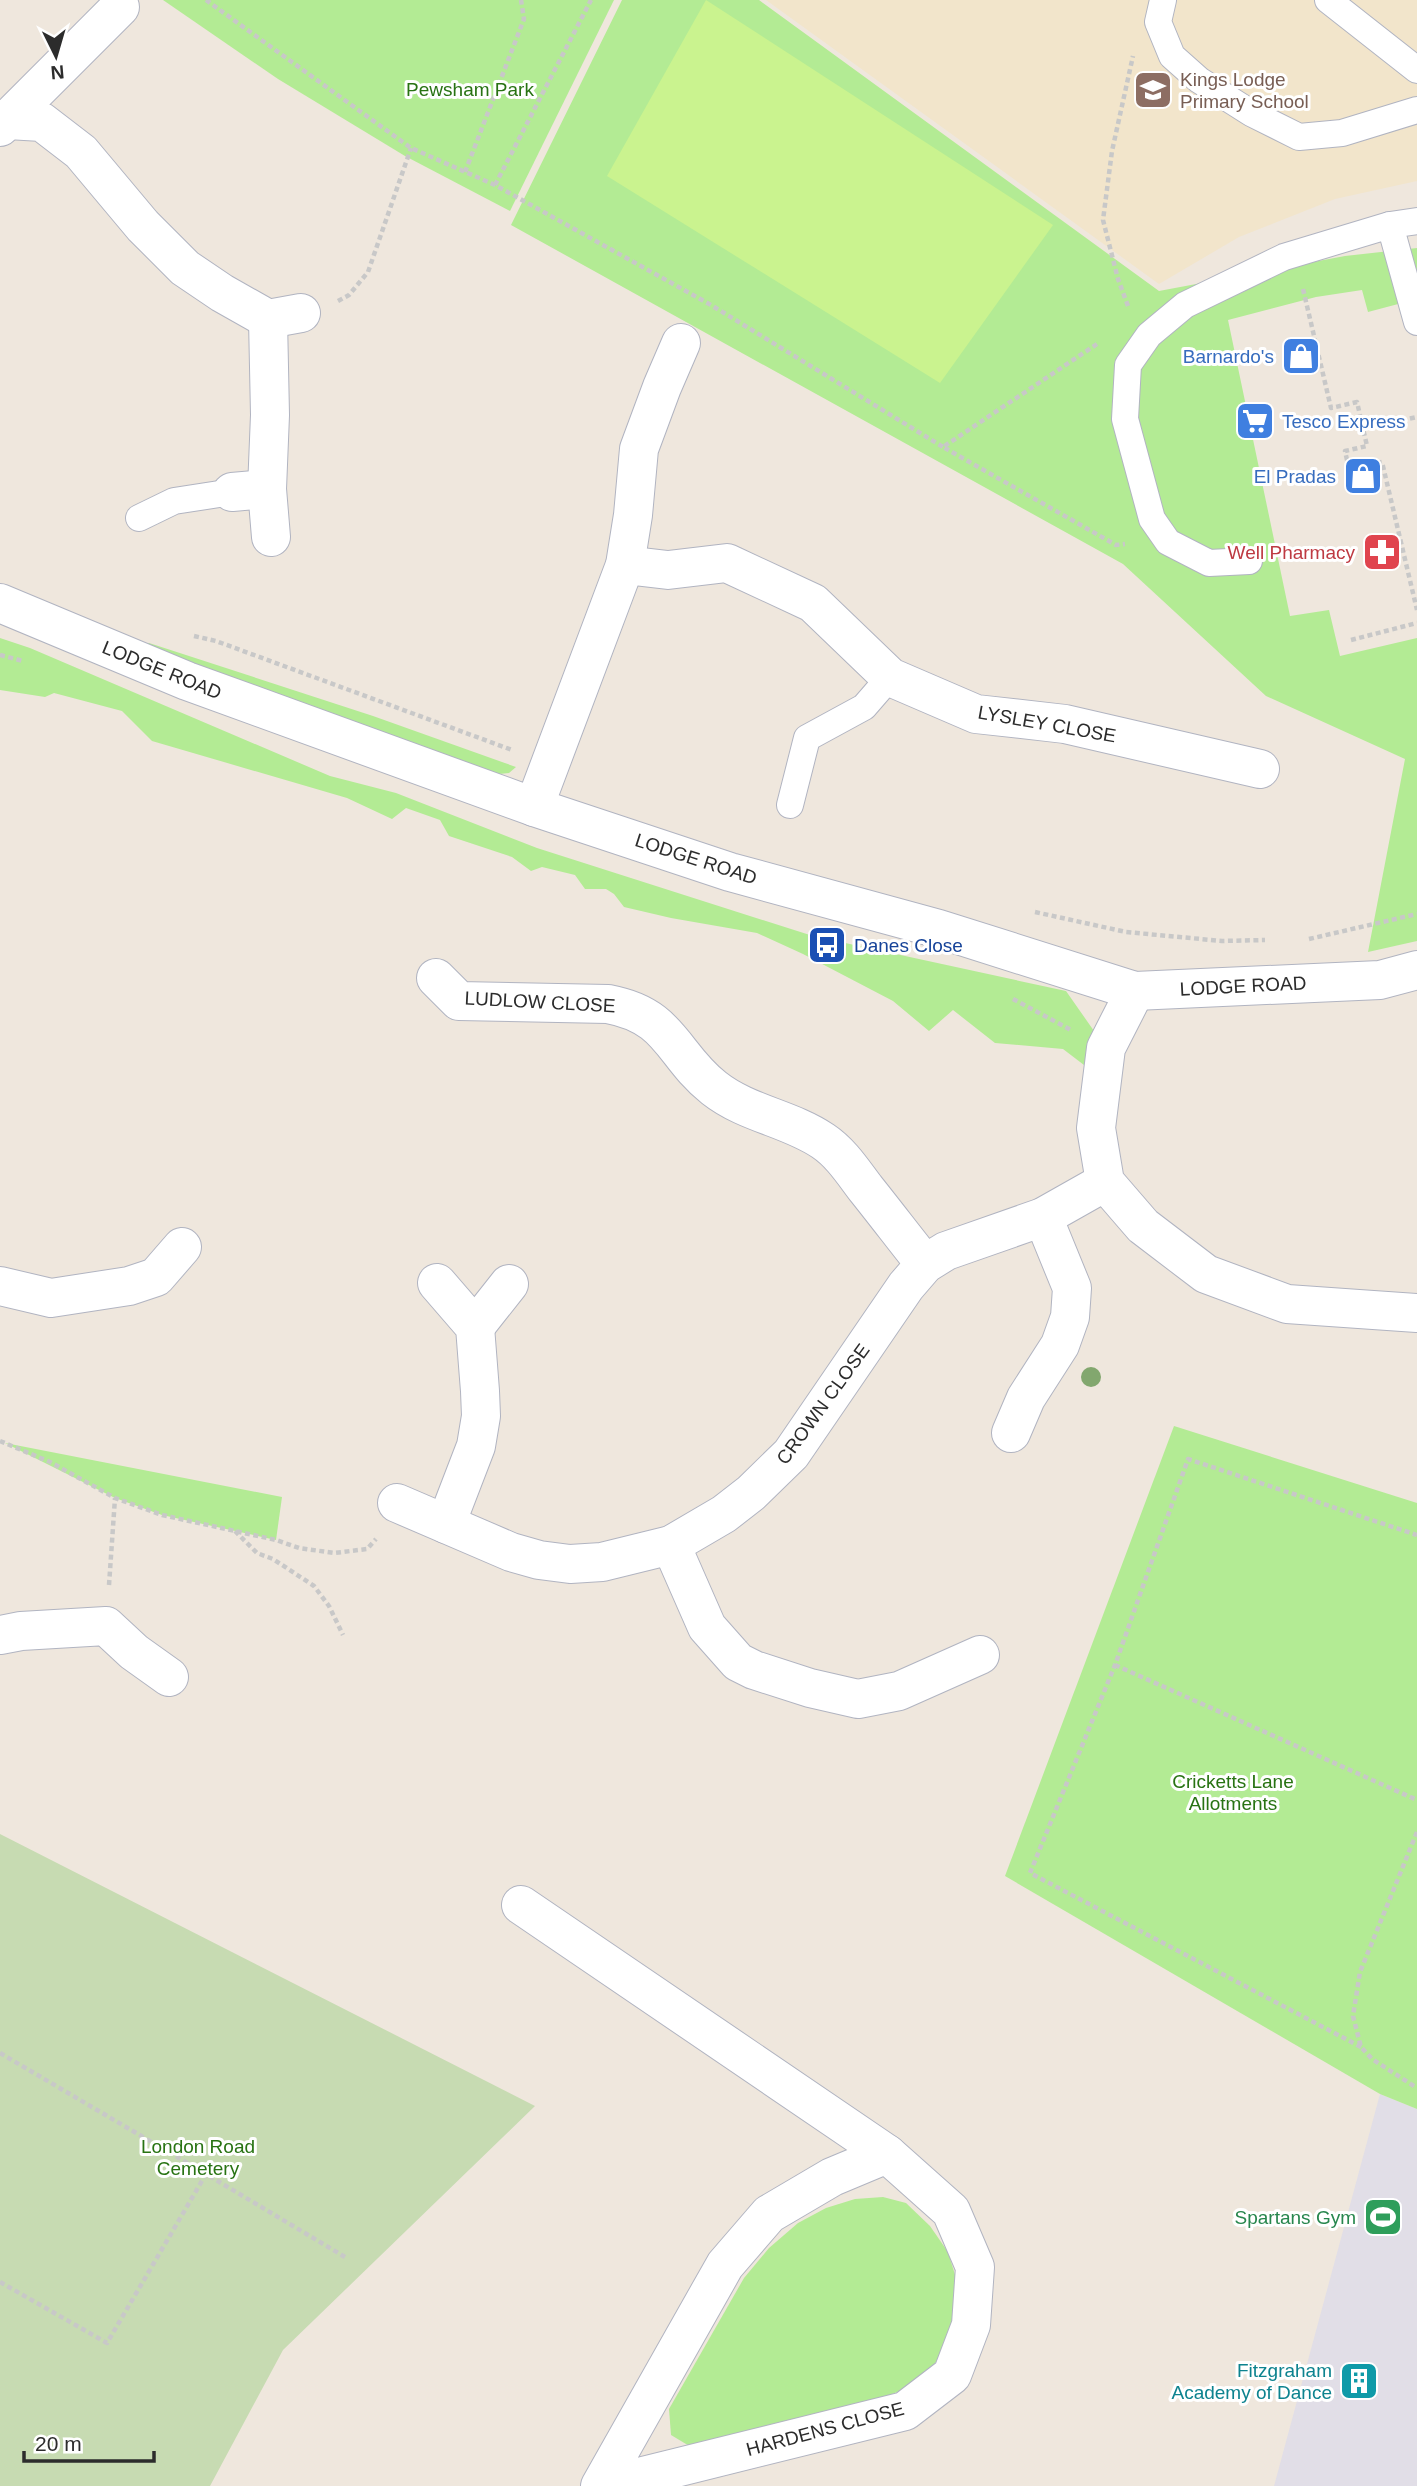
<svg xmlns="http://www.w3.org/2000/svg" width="1417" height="2486" font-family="Arial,sans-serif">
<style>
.industrial{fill:#e1dee7}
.education{fill:#f2e5cb}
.green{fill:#b3eb94}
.cemetery{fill:#c7dbb2}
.pitch{fill:#caf38f}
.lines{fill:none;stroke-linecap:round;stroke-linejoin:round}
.lane-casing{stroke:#b1b4c1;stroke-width:28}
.street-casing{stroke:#b1b4c1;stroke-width:40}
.secondary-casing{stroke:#b1b4c1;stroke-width:40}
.path{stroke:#c8c8c8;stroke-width:4.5;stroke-dasharray:5 3.5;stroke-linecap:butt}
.lane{stroke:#fff;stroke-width:26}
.street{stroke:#fff;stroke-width:38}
.secondary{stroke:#fff;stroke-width:38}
.tree{fill:#82a76e}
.labels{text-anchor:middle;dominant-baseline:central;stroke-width:6;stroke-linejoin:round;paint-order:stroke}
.education-label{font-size:19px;fill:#785e54;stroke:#fff;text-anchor:start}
.park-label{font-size:19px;fill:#287313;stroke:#fff}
.shop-label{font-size:19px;fill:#366cbe;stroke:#fff;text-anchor:end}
.health-label{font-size:19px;fill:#be3a42;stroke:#fff;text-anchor:end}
.street-label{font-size:19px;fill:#2c2c2c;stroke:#fff}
.transit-label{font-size:19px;fill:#164399;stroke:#fff;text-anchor:start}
.leisure-label{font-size:19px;fill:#27864d;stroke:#fff;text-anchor:end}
.culture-label{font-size:19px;fill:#0d838f;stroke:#fff;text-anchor:end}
</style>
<rect width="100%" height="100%" fill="#efe7dd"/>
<!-- industrial -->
<polygon class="industrial" points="1380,2094 1417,2109 1417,2486 1274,2486"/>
<!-- education -->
<polygon class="education" points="766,0 1417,0 1417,181 1335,199 1239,237 1159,284"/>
<!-- green -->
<g class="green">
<polygon points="163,0 614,0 510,211 405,156 278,79"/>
<polygon points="622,0 759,0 1159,291 1345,256 1417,248 1417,299 1368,312 1362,290 1316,297 1228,320 1290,616 1329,610 1340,656 1417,638 1417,941 1368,952 1405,759 1266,696 1123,564 511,225"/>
<polygon points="0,638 30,648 330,776 396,793 537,848 813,936 1066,991 1094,1031 1084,1065 1063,1049 995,1043 953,1010 929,1031 893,1001 803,954 757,933 671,918 624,907 614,894 606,889 585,889 575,875 542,867 531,871 512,857 449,836 440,820 406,808 392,819 347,798 152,741 122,711 54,693 45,697 0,690"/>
<polygon points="149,643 373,716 516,767 509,773 489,775 140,645"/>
<polygon points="1174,1426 1417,1503 1417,2109 1380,2094 1005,1876"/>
<polygon points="5,1443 282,1497 276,1540 162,1515 115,1498"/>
<polygon points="883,2197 906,2203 930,2226 948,2252 956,2278 951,2339 932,2368 904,2389 874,2402 691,2447 671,2435 669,2409 744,2278 769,2248 798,2223 826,2208 855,2199"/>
</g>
<!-- cemetery -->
<polygon class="cemetery" points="0,1834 535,2106 283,2350 210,2486 0,2486"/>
<!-- pitch -->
<polygon class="pitch" points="706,0 1053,225 940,383 607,176"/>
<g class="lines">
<defs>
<g id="lane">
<polyline points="1163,0 1158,22 1172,56 1199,80 1251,113 1299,137 1342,133 1417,110"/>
<polyline points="1328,0 1417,70"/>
<polyline points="1390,225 1417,322"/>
<polyline points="139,518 174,501 232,492"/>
<polyline points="1249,561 1209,563 1168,542 1152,519 1125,419 1128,365 1149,335 1185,305 1284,257 1390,225 1417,221"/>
<polyline points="790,805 807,738 864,707 890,677"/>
</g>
<g id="street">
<polyline points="8,120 42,122 81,152 143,226 185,268 222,293 268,319 301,313"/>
<polyline points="0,127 120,7"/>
<polyline points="268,319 270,415 267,489 271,537"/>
<polyline points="232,492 267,489"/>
<polyline points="625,565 668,570 727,563 813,603 890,677 976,714 1065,724 1260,769"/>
<polyline points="534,807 625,565 633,515 639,449 662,387 681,343"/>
<path d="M436,978l23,23 149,3c64,12 63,50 106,84 33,26 75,30 109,53 18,12 30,31 43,48 20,25 39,50 59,75"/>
<polyline points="1135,991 1106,1048 1096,1128 1105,1182 1143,1226 1206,1274 1287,1304 1417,1313"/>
<polyline points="437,1283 475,1327 480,1391 481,1416 476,1446 446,1524"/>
<polyline points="0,1286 51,1298 129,1286 156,1277 182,1247"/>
<polyline points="475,1327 509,1284"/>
<polyline points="1011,1433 1026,1398 1060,1345 1070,1317 1072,1288 1043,1217"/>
<polyline points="397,1503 511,1552 539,1560 570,1564 602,1562 671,1545 724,1514 751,1493 791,1454 906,1286 925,1264 946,1251 1043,1217 1105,1182"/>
<polyline points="671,1545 707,1627 738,1662 754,1670 810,1688 858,1699 899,1691 980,1655"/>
<polyline points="0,1635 21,1631 106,1626 134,1652 169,1677"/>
<polyline points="521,1905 887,2154"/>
<polyline points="600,2486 725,2265 769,2214 832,2177 887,2154 951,2211 975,2267 971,2325 952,2375 905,2411 603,2486"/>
</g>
<polyline id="secondary" points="0,603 187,681 534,807 730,872 939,929 1135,991 1380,980 1417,970"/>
</defs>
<!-- lane casing -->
<use href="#lane" class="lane-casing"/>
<!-- street casing -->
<use href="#street" class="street-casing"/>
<!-- secondary casing -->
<use href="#secondary" class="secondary-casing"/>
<!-- path -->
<g class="path">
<polyline points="206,0 411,148 495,185 711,305 943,447"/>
<polyline points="465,172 524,19 521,0"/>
<polyline points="495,185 591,0"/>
<polyline points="1303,289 1331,408 1357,402 1367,446 1345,451 1349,469 1382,462 1417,610"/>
<polyline points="338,301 349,295 368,272 411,148"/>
<polyline points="1128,306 1118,279 1103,220 1112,151 1133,56"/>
<polyline points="1097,344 943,447 1116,545 1125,544"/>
<polyline points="1360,429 1417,417"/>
<polyline points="194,636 216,641 512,750"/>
<polyline points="1351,640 1417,623"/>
<polyline points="0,655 23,661"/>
<polyline points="1035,912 1126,932 1222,941 1265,940"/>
<polyline points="1309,939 1417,914"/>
<polyline points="1013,999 1071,1030"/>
<polyline points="0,1441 50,1462 115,1498 162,1515 276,1540 299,1548 334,1553 367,1549 376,1539"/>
<polyline points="235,1531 257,1553 273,1559 314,1586 329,1606 343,1635"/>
<polyline points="109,1585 115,1498"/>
<polyline points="1115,1665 1417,1800"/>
<polyline points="1417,1832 1360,1972 1353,2016 1361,2047 1372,2059 1417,2088"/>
<polyline points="1361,2047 1030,1873 1115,1665 1188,1459 1417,1535"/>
<polyline points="0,2053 206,2174"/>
<polyline points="0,2282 107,2343 206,2174 345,2257"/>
</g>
<!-- lane -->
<use href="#lane" class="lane"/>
<!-- street -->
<use href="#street" class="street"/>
<!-- secondary -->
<use href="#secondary" class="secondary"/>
</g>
<!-- trees -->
<circle class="tree" cx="1091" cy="1377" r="10"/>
<!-- icons -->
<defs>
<symbol id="school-square" viewBox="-11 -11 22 22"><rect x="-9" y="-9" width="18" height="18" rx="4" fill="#8d6e63" stroke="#fff"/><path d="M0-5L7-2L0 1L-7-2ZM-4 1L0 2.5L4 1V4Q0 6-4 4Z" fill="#fff"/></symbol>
<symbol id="shop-square" viewBox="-11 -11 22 22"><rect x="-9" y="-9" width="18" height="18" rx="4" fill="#3f7fe0" stroke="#fff"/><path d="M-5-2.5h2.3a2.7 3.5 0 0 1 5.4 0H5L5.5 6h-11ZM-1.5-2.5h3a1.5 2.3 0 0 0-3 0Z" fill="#fff"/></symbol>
<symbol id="supermarket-square" viewBox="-11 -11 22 22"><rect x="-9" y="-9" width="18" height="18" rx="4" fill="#3f7fe0" stroke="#fff"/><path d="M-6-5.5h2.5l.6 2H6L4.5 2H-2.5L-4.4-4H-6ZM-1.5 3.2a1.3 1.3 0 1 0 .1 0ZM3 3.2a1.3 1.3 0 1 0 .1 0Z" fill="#fff"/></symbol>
<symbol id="pharmacy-square" viewBox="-11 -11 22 22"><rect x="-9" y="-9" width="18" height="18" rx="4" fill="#e0444e" stroke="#fff"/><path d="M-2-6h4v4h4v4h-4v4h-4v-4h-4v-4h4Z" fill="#fff"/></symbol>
<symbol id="bus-square" viewBox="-11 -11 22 22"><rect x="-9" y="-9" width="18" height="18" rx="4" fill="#1a4fb4" stroke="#fff"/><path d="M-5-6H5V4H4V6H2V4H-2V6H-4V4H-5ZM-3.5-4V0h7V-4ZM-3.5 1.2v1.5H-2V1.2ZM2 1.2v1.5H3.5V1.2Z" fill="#fff"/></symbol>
<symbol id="stadium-square" viewBox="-11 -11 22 22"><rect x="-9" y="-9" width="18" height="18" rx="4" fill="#2e9e5b" stroke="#fff"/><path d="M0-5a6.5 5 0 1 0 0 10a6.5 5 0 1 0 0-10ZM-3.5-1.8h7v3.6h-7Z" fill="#fff"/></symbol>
<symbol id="building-square" viewBox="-11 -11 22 22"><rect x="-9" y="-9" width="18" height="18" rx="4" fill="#0f9aa8" stroke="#fff"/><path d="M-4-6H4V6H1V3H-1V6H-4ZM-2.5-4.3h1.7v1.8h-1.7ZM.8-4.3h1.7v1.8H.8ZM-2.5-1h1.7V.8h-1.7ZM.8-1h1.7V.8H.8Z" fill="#fff"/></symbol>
</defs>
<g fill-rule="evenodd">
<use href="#school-square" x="1131" y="68" width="44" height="44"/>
<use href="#shop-square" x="1279" y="334" width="44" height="44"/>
<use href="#supermarket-square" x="1233" y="399" width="44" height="44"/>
<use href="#shop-square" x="1341" y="454" width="44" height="44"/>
<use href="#pharmacy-square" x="1360" y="530" width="44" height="44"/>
<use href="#bus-square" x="805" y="923" width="44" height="44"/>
<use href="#stadium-square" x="1361" y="2195" width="44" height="44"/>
<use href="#building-square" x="1337" y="2359" width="44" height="44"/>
</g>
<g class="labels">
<!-- education labels -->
<g class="education-label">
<text x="1180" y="79">Kings Lodge<tspan x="1180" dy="22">Primary School</tspan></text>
</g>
<!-- park labels -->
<g class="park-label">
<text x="470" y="89">Pewsham Park</text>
<text x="1233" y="1781">Cricketts Lane<tspan x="1233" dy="22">Allotments</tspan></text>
<text x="198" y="2146">London Road<tspan x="198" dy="22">Cemetery</tspan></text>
</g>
<!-- shop labels -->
<g class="shop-label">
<text x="1274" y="356">Barnardo's</text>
<text x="1282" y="421" text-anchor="start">Tesco Express</text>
<text x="1336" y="476">El Pradas</text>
</g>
<!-- health labels -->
<g class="health-label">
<text x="1355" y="552">Well Pharmacy</text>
</g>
<!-- street labels -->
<g class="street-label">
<text transform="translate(162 670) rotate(22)">LODGE ROAD</text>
<text transform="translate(1047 724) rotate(10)">LYSLEY CLOSE</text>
<text transform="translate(696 859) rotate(18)">LODGE ROAD</text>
<text transform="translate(1243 986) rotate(-3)">LODGE ROAD</text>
<text transform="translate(540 1002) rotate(3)">LUDLOW CLOSE</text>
<text transform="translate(823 1404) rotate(-54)">CROWN CLOSE</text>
<text transform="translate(825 2429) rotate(-15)">HARDENS CLOSE</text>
</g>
<!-- transit labels -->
<g class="transit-label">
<text x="854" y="945">Danes Close</text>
</g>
<!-- leisure labels -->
<g class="leisure-label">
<text x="1356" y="2217">Spartans Gym</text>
</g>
<!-- culture labels -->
<g class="culture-label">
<text x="1332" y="2370">Fitzgraham<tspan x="1332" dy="22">Academy of Dance</tspan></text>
</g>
</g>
<!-- north arrow -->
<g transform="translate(56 56) rotate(175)" stroke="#ffffff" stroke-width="5" paint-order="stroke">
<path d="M0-5L12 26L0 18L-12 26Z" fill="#2c2c2c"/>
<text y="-10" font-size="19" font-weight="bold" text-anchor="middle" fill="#2c2c2c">N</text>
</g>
<!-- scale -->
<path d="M24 2451v10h130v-10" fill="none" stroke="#2c2c2c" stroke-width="3.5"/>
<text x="35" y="2451" font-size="21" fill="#2c2c2c" stroke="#ffffff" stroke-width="5" paint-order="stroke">20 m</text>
</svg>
